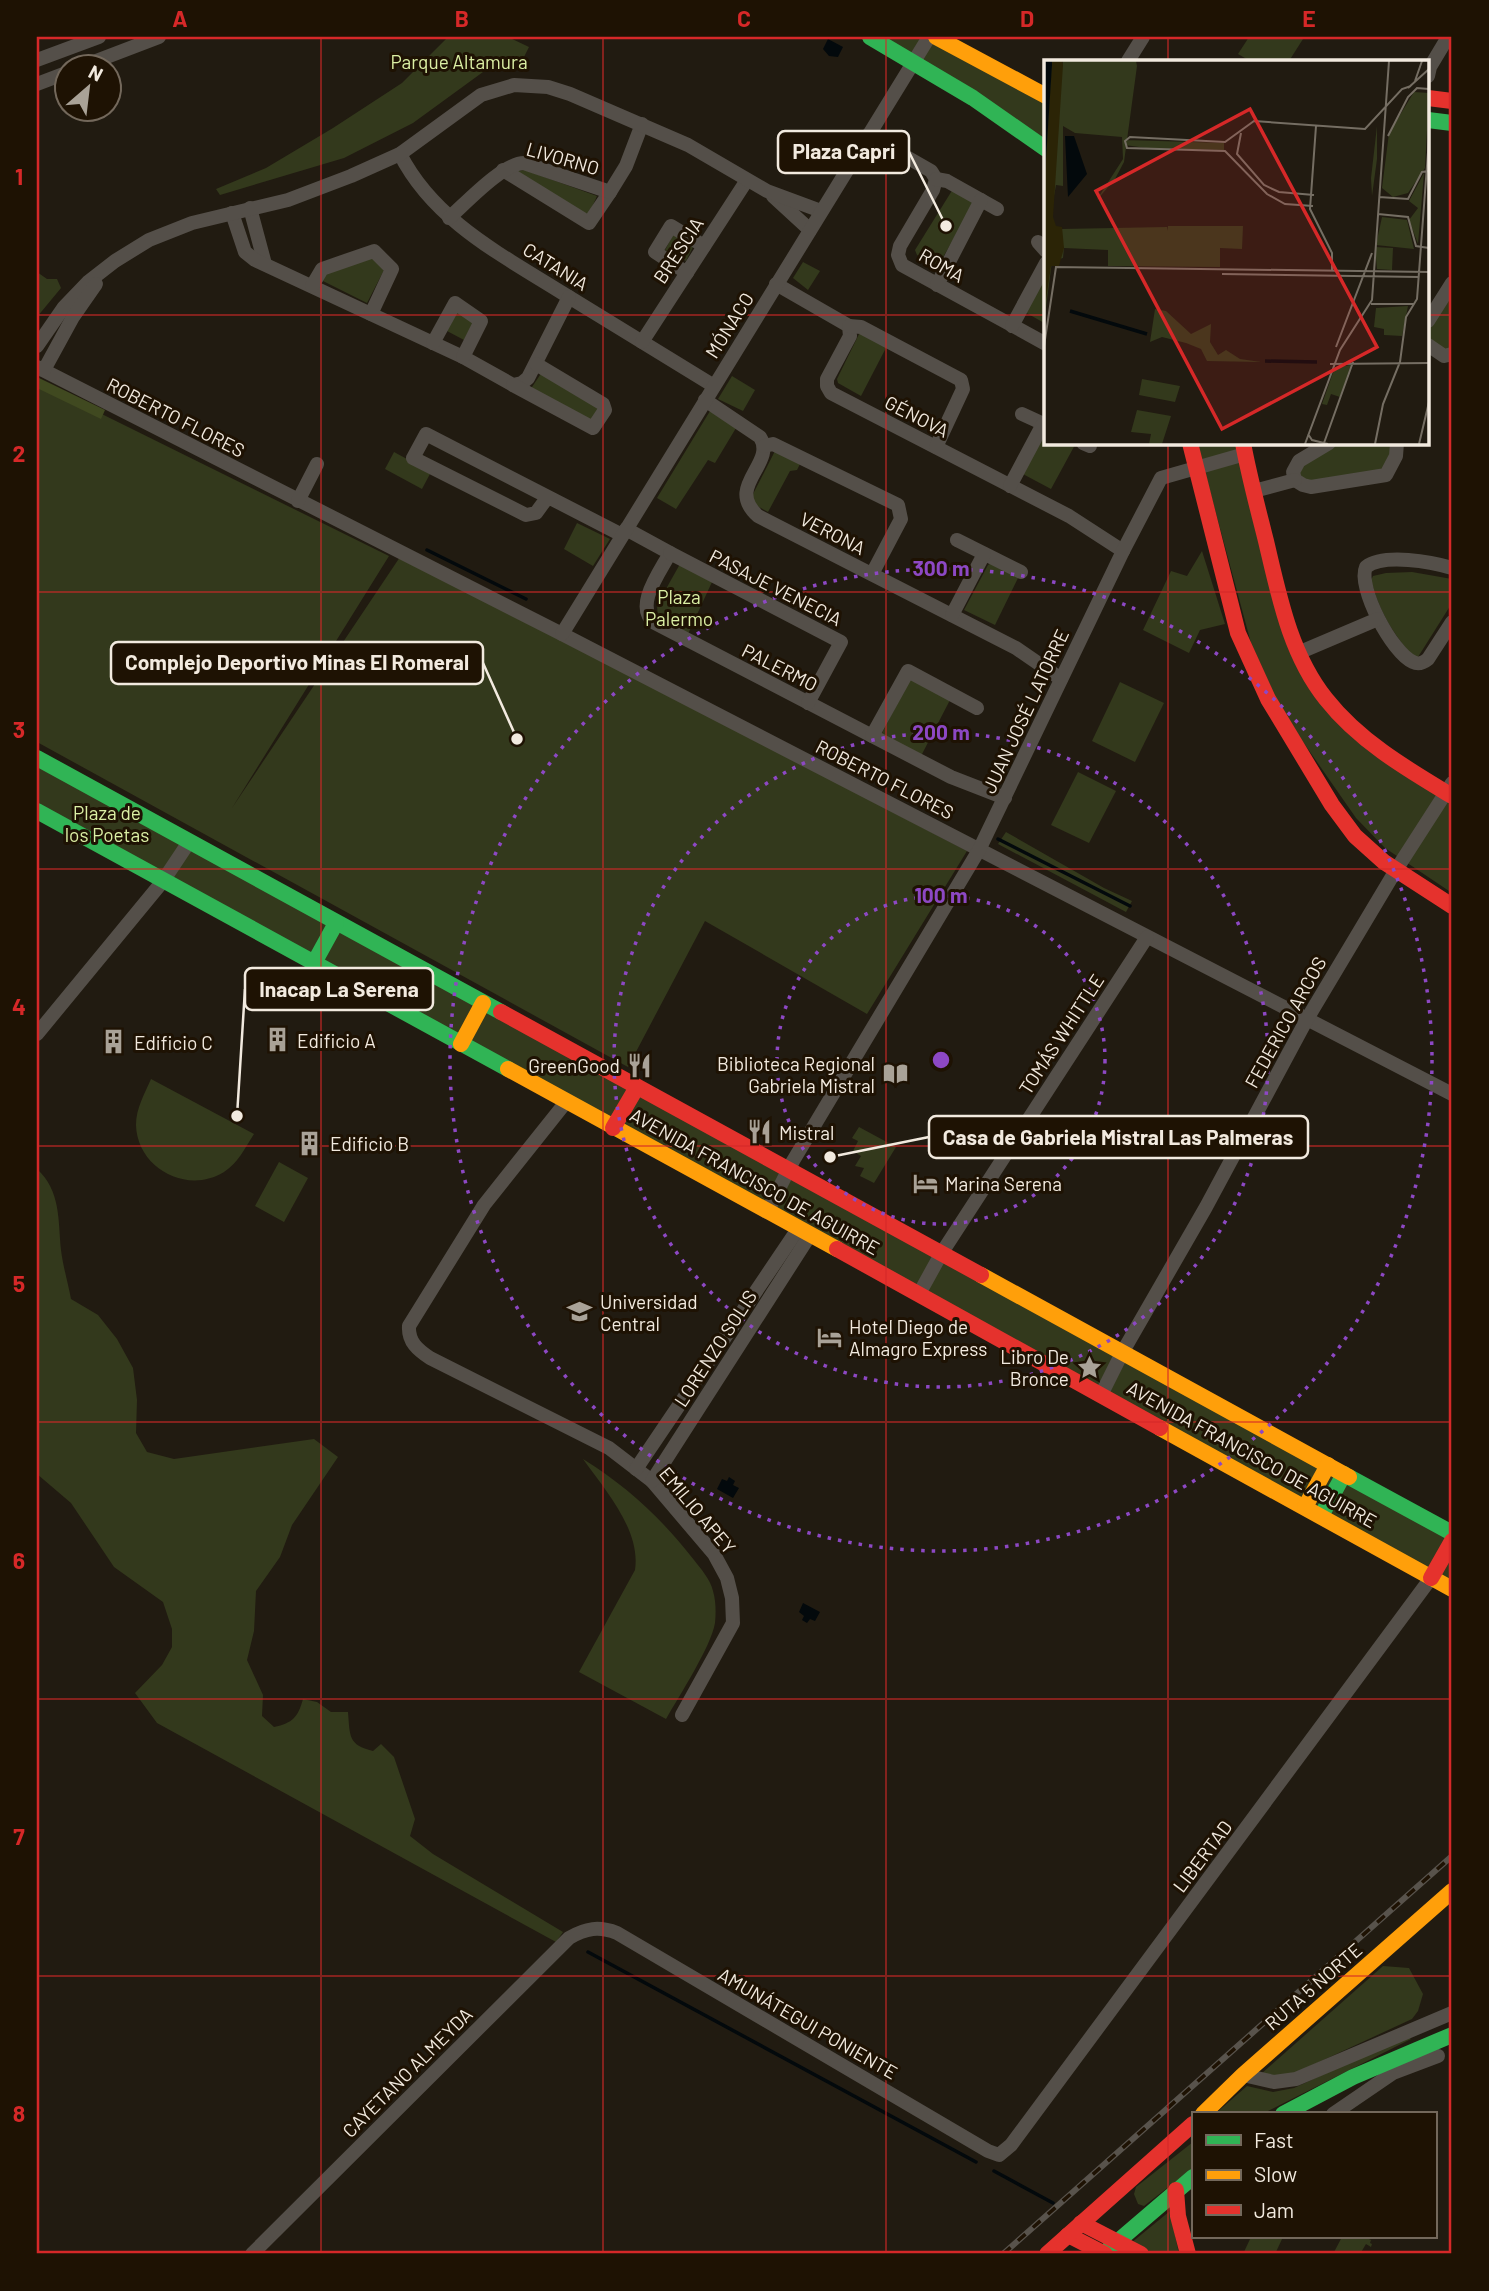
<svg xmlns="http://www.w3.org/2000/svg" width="1489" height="2291" font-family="Barlow,sans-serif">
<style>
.green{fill:#33391c}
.forest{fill:#404920}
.water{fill:#03090c}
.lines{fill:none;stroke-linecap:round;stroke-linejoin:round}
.stream{stroke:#03090c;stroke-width:3.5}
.street{stroke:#544f49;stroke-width:14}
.fast{stroke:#30b455;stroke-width:16}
.slow{stroke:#ff9f0a;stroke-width:16}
.jam{stroke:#e5322d;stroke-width:16}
.rail-casing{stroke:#58534c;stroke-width:6}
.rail{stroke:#1e1203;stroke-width:3.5;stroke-dasharray:10;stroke-linecap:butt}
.grid{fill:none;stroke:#d62828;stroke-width:2;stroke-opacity:0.55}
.ring{fill:none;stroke:#8d48c4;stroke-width:3.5;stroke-dasharray:3.5 7}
.labels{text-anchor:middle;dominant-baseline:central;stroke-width:6;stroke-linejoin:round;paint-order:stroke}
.park-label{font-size:19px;fill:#dbefa4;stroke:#1e1203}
.street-label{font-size:19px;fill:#f2eadf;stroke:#1e1203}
.poi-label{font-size:19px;fill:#f2eadf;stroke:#1e1203;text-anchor:start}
.inset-river{fill:none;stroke:#03090c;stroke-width:3.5}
.inset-road{fill:none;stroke:#756e63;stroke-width:2}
.view{fill:#d62828;fill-opacity:0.15;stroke:#d62828;stroke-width:3.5}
.inset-edge{fill:none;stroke:#f2eadf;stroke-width:3.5}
.centre{fill:#8d48c4;stroke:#1e1203;stroke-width:3.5}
.ring-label{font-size:21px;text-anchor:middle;font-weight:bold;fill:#8d48c4;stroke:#1e1203;stroke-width:6;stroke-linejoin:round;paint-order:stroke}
.leader{fill:none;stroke:#f2eadf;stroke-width:2.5}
.callout-dot{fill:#f2eadf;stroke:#1e1203;stroke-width:2.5}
.callout{fill:#1e1203;stroke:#f2eadf;stroke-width:2.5}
.callout-label{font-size:21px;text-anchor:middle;font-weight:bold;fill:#f2eadf}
.neatline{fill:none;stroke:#d62828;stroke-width:2.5}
.grid-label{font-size:23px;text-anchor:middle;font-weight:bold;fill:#d62828}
</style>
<rect width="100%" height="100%" fill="#211b11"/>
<!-- green -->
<g class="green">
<polygon points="448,37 508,37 529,47 521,63 483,72 413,123 344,158 220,195 216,189 266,168 333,128 402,83"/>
<polygon points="883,37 922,37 1046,103 1046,143"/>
<polygon points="1249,37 1300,37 1303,39 1289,61 1250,61 1238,54"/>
<polygon points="525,170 597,196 589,214 580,212 517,171"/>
<polygon points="953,189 975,201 938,266 917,255 915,250"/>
<polygon points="673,235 694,245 686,261 665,250"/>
<polygon points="373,257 384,270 367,303 323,281 326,274"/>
<polygon points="803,262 820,271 808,290 793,278"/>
<polygon points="1046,268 1046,324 1023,311"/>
<polygon points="37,272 47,279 57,279 61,288 37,317"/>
<polygon points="1452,293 1452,345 1450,351 1428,341 1428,326"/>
<polygon points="457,312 474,322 464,340 447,331"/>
<polygon points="861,330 888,344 861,396 838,383 837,379"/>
<polygon points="542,372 594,403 599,410 593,421 530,390"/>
<polygon points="732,376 755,390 743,411 718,399"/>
<polygon points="37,382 389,556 232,808 402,554 967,851 867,1014 705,921 628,1067 37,742"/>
<polygon points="710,411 736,428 715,463 708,460 676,509 657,498"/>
<polygon points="1046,428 1046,443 1076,443 1051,489 1021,473"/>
<polygon points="1197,443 1235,443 1317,698 1452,802 1452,893 1385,848 1356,818 1301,739 1274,694 1251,643"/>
<polygon points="1334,443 1394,443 1384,473 1311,484 1297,478 1301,463"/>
<polygon points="776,449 801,462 797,470 790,471 768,512 752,503 753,494"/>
<polygon points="394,452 431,472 422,489 385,469"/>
<polygon points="577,523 610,539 593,566 564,549"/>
<polygon points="1202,551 1225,624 1200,630 1189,653 1143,630 1171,571 1187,576"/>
<polygon points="996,560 1021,572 995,625 964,610 988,565"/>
<polygon points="680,564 712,582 688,634 658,619 657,605"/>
<path d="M1412,572l40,7v24l-34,54 -4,1c-22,-26 -34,-45 -43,-78l2,-4 13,-3z"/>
<polygon points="910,679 950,700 921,756 881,735"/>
<polygon points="1120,682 1164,703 1135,762 1092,741"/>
<polygon points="37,762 1452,1540 1452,1583 37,806"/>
<polygon points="1078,772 1116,791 1089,843 1051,825"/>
<polygon points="1006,832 1104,888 1132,901 1126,912 998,844"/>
<path d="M151,1079l103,55c-9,14 -16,29 -30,38 -37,23 -87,-4 -88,-47 0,-17 9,-32 15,-46z"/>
<polygon points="859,1127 896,1147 874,1183 860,1176 864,1168 855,1166 861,1156 853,1151 858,1141 852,1138"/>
<polygon points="279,1162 308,1178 284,1222 255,1206"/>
<path d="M37,1169c24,22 21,51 24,81 2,16 7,33 10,49l27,16 19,24 16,29 4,32 -1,33 11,19 27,7 140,-20 24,18 -46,68 -12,32 -24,34 -2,40 -7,29 16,35 -1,21 12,11c19,-4 24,-10 29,-28l14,3 14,10h17c2,24 0,33 25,39l8,-7 13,13 21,62 -5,17 23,18 130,78 -7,10 -399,-219 -22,-30 27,-28 10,-18v-18l-9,-27 -49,-35 -43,-64 -34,-29z"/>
<path d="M583,1459c45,28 78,59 111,101 7,9 16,19 19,31 3,10 3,22 2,32 -4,24 -36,73 -49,96l-87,-47 56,-102c6,-40 -30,-80 -52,-111z"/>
<polygon points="1383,1966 1409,1968 1423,1994 1418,2011 1412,2019 1291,2075 1276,2077 1261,2074"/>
<polygon points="1407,2036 1411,2039 1262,2114 1215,2114 1247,2086 1273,2092 1294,2088"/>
<polygon points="1193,2142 1193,2168 1144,2206 1138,2204 1134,2194 1136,2187"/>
<polygon points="1170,2211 1179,2254 1153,2254 1131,2243"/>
<polygon points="1251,2237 1283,2237 1275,2254 1243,2254"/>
<polygon points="1342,2237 1365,2237 1371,2240 1370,2243 1372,2244 1371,2247 1366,2244 1360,2254 1333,2254"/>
</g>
<!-- forest -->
<polygon class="forest" points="37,377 105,410 101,419 37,388"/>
<!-- water -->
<g class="water">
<polygon points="828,39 843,47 838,57 829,56 823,49"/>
<polygon points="729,1477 735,1481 733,1485 739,1488 733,1498 717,1489 722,1479 727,1481"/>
<polygon points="803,1603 820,1612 815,1621 810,1619 807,1623 802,1620 804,1616 799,1612"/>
</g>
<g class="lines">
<!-- stream -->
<g class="stream">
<polyline points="427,550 526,599"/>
<polyline points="998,839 1130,906"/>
<polyline points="588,1952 976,2162"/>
<polyline points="994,2171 1053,2203"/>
</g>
<!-- street -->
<g class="street">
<polyline points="37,60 99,37"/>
<polyline points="1128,61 1143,37"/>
<polyline points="83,66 159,37"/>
<polyline points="1428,76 1430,67 1448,37"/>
<polyline points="37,84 66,73"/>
<polyline points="868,135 931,171 936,179 933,190 900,246 898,255 902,265 1046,344"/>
<path d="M400,154c34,67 102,101 164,140 50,31 100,61 150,92"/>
<polyline points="503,170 589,223 610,192"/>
<polyline points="936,179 947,181 997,209"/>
<polyline points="773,196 810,230"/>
<polyline points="250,208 265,264"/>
<polyline points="232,213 245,252 255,260 463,357 513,385 522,383 528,378 569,297"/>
<path d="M449,218c17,-15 54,-55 75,-55l86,29 16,-26 16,-42"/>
<polyline points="1038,242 1046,251"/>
<polyline points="687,273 655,252 671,226 704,246"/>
<polyline points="776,284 849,326 850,336 827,379 827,386 831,393 1069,516 1123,551"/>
<polyline points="937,285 981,200"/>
<polyline points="312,286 322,269 374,251 392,269 371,314"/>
<polyline points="1428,321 1452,283"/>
<polyline points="849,326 861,327 961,380 963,389 936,447"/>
<polyline points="1012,326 1046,263"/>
<polyline points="642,342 747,180"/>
<polyline points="433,343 455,303 481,321 463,357"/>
<polyline points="1428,345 1444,356 1452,354"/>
<polyline points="37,346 64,307 88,282 115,261 149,240 192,223 288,200 351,176 400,154 481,95 514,85 548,87 570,94 688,145 767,191 821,211"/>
<polyline points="37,367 562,634 1452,1094"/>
<polyline points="44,370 73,317 96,284"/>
<polyline points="513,385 593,428 605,410 603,404 536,364"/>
<path d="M705,400l55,37c17,27 -36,49 -2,79l258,132 45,31"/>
<polyline points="1022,414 1046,425"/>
<polyline points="1083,443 1090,446"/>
<polyline points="1329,443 1299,461 1293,472 1295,480 1303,485 1311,487 1386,475 1396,456 1397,443"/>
<polyline points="764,446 773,444 898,505 901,519 872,574"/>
<polyline points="1010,486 1043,424"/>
<polyline points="1254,491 1295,480"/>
<polyline points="547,498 536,513 526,515 413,458 426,434 622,535"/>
<polyline points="298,501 317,464"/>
<path d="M626,529l44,24c-10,19 -37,54 -15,70l296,154 54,21"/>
<polyline points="957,540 1021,572"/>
<polyline points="670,553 841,642 808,703"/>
<path d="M1452,568c-20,-6 -68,-15 -86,-1 -9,20 26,86 47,95 6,3 10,1 15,-3l24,-37"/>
<polyline points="952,615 984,554"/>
<polyline points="562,634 929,37"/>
<polyline points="1298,653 1378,619"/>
<polyline points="872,736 908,671 977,708"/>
<polyline points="37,1034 163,881 189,842"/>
<path d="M566,1102l-82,103 -75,121c-1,16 9,24 21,32l179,90 43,33 62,73 13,24 5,20 1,25 -51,92"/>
<polyline points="767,1212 793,1161 979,850 1123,551 1161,478 1245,454"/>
<polyline points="919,1294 941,1254 1147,937"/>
<polyline points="1101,1395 1122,1353 1206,1207 1307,1019 1396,870 1452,783"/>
<polyline points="636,1469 798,1229"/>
<polyline points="652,1481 810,1235"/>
<polyline points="1243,2075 1274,2082 1296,2079 1452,2013"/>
<polyline points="1333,2114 1393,2073 1438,2056"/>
<path d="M252,2254l317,-316c17,-10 30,-12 48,-5l371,218 11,4 12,-10 420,-567"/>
</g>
<!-- fast -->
<g class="fast">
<polyline points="870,37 973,98 1046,149"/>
<polyline points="1428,120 1452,123"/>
<polyline points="37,758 501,1012"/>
<polyline points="37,811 508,1069"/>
<polyline points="314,963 336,923"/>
<polyline points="1349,1477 1452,1533"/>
<polyline points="1321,1516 1344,1474"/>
<polyline points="1283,2114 1353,2077 1452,2035"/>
<polyline points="1103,2254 1193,2177"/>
</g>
<!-- slow -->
<g class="slow">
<polyline points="936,37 1046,96"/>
<polyline points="461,1044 483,1003"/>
<polyline points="508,1069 837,1249"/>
<polyline points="981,1275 1349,1477"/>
<polyline points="1160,1428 1452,1589"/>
<polyline points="1305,1507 1328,1465"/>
<polyline points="1203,2114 1243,2075 1452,1891"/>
</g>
<!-- jam -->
<g class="jam">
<polyline points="1428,98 1452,101"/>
<polyline points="1190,443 1238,633 1268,699 1332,805 1355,836 1384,862 1452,906"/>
<path d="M1243,443c6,33 15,66 23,98 13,55 24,113 60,158 33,42 81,70 126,97"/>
<polyline points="501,1012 981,1275"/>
<polyline points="613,1128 637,1087"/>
<polyline points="837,1249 1160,1428"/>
<polyline points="1431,1578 1452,1541"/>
<polyline points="1176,2190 1178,2216 1188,2254"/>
<polyline points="1081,2223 1141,2254"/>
<polyline points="1068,2235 1105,2254"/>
<polyline points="1047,2254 1193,2124"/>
</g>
<defs>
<polyline id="rail" points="1003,2254 1452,1856"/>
</defs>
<!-- rail casing -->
<use href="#rail" class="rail-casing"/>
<!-- rail -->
<use href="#rail" class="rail"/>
</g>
<!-- grid -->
<path class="grid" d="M321,37v2217M603,37v2217M886,37v2217M1168,37v24M37,315h1009M1428,315h24M1168,443v1811M37,592h1415M37,869h1415M37,1146h1415M37,1422h1415M37,1699h1415M37,1976h1415"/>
<!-- distance rings -->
<g class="ring">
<circle cx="941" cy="1060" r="164"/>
<circle cx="941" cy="1060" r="327"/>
<circle cx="941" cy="1060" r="491"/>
</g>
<!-- icons -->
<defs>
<symbol id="building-bare" viewBox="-9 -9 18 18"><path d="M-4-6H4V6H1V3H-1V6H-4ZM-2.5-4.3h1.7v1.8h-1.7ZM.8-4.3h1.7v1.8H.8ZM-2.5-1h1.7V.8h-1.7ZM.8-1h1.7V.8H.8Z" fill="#a9a297" stroke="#1e1203" stroke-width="2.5" paint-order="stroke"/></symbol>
<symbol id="restaurant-bare" viewBox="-9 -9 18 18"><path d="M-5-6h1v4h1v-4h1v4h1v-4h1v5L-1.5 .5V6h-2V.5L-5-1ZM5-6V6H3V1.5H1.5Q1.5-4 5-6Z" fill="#a9a297" stroke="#1e1203" stroke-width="2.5" paint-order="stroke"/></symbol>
<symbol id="library-bare" viewBox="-9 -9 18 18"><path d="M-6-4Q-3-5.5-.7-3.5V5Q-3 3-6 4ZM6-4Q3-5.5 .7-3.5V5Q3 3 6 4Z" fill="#a9a297" stroke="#1e1203" stroke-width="2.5" paint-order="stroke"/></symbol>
<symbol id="hotel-bare" viewBox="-9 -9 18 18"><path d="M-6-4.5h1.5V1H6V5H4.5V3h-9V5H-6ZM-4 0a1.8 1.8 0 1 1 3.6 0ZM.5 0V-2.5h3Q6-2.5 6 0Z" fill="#a9a297" stroke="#1e1203" stroke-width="2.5" paint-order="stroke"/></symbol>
<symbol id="university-bare" viewBox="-9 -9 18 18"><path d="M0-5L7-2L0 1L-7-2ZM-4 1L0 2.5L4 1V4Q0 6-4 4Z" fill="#a9a297" stroke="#1e1203" stroke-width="2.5" paint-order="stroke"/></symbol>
<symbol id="sight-bare" viewBox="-9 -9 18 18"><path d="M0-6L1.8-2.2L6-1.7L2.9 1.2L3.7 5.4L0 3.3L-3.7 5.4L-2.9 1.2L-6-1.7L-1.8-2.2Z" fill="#a9a297" stroke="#1e1203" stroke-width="2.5" paint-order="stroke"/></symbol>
</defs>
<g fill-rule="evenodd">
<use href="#building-bare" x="260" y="1022" width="35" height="35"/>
<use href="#building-bare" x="96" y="1024" width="35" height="35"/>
<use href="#restaurant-bare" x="622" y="1048" width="35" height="35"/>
<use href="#library-bare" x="878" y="1056" width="35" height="35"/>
<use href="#restaurant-bare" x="742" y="1114" width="35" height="35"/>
<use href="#building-bare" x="292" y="1126" width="35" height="35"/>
<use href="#hotel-bare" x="908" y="1166" width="35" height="35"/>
<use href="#university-bare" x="562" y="1294" width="35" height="35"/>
<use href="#hotel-bare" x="812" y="1320" width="35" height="35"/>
<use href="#sight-bare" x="1072" y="1350" width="35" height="35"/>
</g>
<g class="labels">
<!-- park labels -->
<g class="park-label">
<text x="459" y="61">Parque Altamura</text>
<text x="679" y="596">Plaza<tspan x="679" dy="22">Palermo</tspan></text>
<text x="107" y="812">Plaza de<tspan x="107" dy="22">los Poetas</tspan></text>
</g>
<!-- street labels -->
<g class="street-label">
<text transform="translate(563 158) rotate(16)">LIVORNO</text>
<text transform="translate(678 250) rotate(-57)">BRESCIA</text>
<text transform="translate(942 265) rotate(30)">ROMA</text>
<text transform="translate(556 266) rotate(32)">CATANIA</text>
<text transform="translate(729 325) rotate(-58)">MÓNACO</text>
<text transform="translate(917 416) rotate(27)">GÉNOVA</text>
<text transform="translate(176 417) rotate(27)">ROBERTO FLORES</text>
<text transform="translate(833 533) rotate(27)">VERONA</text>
<text transform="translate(776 587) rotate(27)">PASAJE VENECIA</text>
<text transform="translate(780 667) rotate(27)">PALERMO</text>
<text transform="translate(1025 711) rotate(-65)">JUAN JOSÉ LATORRE</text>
<text transform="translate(885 779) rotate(27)">ROBERTO FLORES</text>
<text transform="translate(1285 1022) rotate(-61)">FEDERICO ARCOS</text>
<text transform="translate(1061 1034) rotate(-57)">TOMÁS WHITTLE</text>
<text transform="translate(755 1181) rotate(29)">AVENIDA FRANCISCO DE AGUIRRE</text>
<text transform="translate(715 1348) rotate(-57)">LORENZO SOLIS</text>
<text transform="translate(1252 1454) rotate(29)">AVENIDA FRANCISCO DE AGUIRRE</text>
<text transform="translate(698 1510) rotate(50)">EMILIO APEY</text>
<text transform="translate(1202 1856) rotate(-53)">LIBERTAD</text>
<text transform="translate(1313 1986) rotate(-41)">RUTA 5 NORTE</text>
<text transform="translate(808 2023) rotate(30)">AMUNÁTEGUI PONIENTE</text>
<text transform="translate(407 2072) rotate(-45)">CAYETANO ALMEYDA</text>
</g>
<!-- poi labels -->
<g class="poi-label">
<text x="297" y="1040">Edificio A</text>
<text x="134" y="1042">Edificio C</text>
<text x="875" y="1063" text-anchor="end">Biblioteca Regional<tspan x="875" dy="22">Gabriela Mistral</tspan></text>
<text x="620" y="1065" text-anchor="end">GreenGood</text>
<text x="779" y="1132">Mistral</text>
<text x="330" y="1143">Edificio B</text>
<text x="945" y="1183">Marina Serena</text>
<text x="600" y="1301">Universidad<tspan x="600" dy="22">Central</tspan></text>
<text x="849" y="1326">Hotel Diego de<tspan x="849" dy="22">Almagro Express</tspan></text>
<text x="1069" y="1356" text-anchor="end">Libro De<tspan x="1069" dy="22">Bronce</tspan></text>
</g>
</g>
<!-- overview -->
<g transform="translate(1044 60)">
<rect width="385" height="385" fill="#211b11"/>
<path d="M4,1h12l-2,37 5,-37h73l1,5 -13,96 -9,17 -19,22 27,-42 -1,-22 -47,-4 -12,-7v60l-7,-1 -6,33 11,24v-13l106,-2v4l1,-5h75l-1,23 -22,-1v19l-112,-1v-16l-44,-2 -1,10 -11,3 -8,62v-244zM370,32l15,1 -4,75 -17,25 -15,4 -11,-9 7,-55zM333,66v33l-5,37 -1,-18zM82,80l98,3v7l-78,-2 -21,-3zM380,113l-6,71 -9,-24 9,-12 -9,-7zM338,157l25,3 7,29 -38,-4zM331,187l18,1 -1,22 -15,-1zM364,246l-6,30 -18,-1v-6l-10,-2 2,-19zM111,249l11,2 25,23 20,-10 -1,18 8,13 8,-5 14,9 21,3 -54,-1 -6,-12 -15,-6 -24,-6 -12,5zM307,305l-11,32 -9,-3 -4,11 -5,-1 13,-37zM98,319l38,7 -5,16 -36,-7zM93,350l34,6 -9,28h-13l2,-10 -20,-2z" fill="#33391c"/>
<path d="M8,1h10l1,4 -10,152 3,9 6,1 2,21 -5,18h-8l-7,47v-123z" fill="#2b2406"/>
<path d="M0,1h8v4l-8,125zM21,76h9l13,38 -19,23z" fill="#03090c"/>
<path class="inset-river" d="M26,251l77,23M221,301l52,1"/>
<path class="inset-road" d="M371,21l7,-20M364,28l21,-19M272,66l-6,83 22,44v18M197,73l-4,21 27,31 15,7 35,3M344,76l20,-39 9,-9 12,1M335,137l29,2 14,-27 7,-1M269,146l-28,-2 -18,-10 -42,-43 -98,-3 -2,-7 5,-4 95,5 29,-21 111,8 37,-40 9,-3M334,154l30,3 8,29 13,2M178,214l197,3M327,244h43M0,286l12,-79 373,5M292,287l36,-94M286,304l99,-1M264,374l4,6 16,4M280,383l29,-81M261,384l35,-94 32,-50 17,-239M331,384l8,-40 17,-42 6,-45 11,-18 12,-160M375,384l10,-42"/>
<path class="view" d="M206,49l127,238 -155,82 -126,-238z"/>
<rect width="385" height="385" class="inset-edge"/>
</g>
<circle cx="941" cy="1060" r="10" class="centre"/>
<g class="ring-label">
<text x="941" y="576">300 m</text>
<text x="941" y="740">200 m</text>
<text x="941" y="903">100 m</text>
</g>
<!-- callouts -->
<path class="leader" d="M946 226L909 152M517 739L483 663M237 1116L245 989M830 1157L929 1137"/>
<g class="callout-dot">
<circle cx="946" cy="226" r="7"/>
<circle cx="517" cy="739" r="7"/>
<circle cx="237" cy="1116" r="7"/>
<circle cx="830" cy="1157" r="7"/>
</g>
<g class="callout">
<rect x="778" y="131" width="131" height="42" rx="7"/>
<rect x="111" y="642" width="372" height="42" rx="7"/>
<rect x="245" y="968" width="188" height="42" rx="7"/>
<rect x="929" y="1116" width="379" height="42" rx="7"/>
</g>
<g class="callout-label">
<text x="844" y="159">Plaza Capri</text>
<text x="297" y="670">Complejo Deportivo Minas El Romeral</text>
<text x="339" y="997">Inacap La Serena</text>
<text x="1118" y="1145">Casa de Gabriela Mistral Las Palmeras</text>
</g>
<!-- border -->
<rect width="1489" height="2291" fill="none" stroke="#1e1203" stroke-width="77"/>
<!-- legend -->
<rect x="1192" y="2112" width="245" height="126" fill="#1e1203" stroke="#73685b" stroke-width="2"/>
<rect x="1206" y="2135" width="35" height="10" fill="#30b455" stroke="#73685b" stroke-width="2"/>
<text x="1254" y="2148" font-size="21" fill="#f2eadf">Fast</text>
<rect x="1206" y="2170" width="35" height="10" fill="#ff9f0a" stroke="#73685b" stroke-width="2"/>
<text x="1254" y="2182" font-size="21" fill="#f2eadf">Slow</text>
<rect x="1206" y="2205" width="35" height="10" fill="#e5322d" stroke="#73685b" stroke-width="2"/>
<text x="1254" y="2218" font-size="21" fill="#f2eadf">Jam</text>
<!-- north arrow -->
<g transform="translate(88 88) rotate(28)"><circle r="33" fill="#1e1203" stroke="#73685b" stroke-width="2"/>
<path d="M0-5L12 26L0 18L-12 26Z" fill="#a9a297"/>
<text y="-10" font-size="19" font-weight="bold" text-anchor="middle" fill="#f2eadf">N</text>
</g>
<rect x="38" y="38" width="1412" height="2214" class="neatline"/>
<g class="grid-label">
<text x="180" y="27">A</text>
<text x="462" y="27">B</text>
<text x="744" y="27">C</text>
<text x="1027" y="27">D</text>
<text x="1309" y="27">E</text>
<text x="19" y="185">1</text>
<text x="19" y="462">2</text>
<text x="19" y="738">3</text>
<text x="19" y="1015">4</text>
<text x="19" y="1292">5</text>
<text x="19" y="1569">6</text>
<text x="19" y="1845">7</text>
<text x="19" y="2122">8</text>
</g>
</svg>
